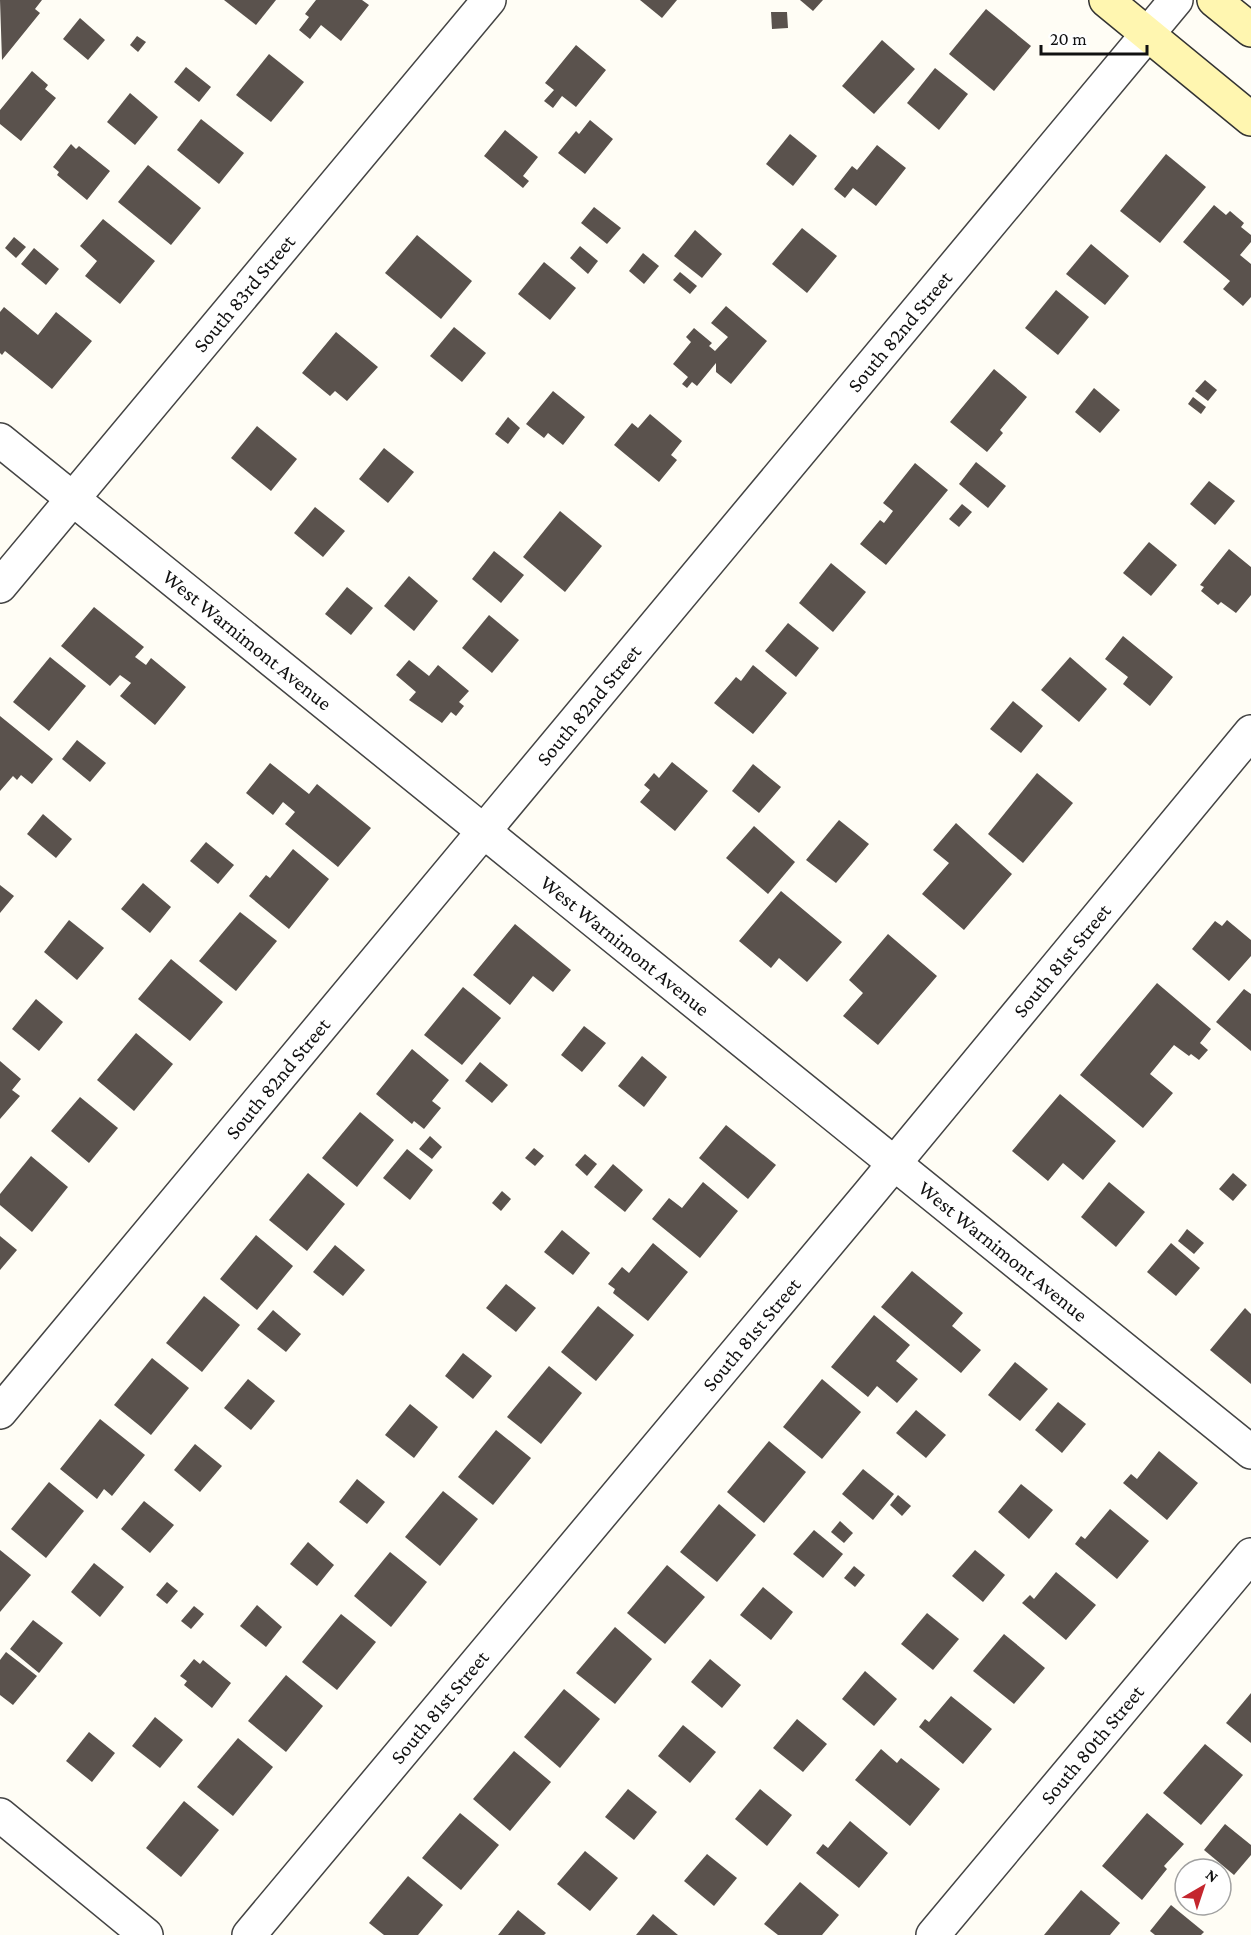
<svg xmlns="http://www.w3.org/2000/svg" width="1251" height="1935" font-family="'Crimson Pro',serif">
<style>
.building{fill:#5a524d}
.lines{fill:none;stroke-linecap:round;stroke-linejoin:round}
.street-casing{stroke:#444;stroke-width:36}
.secondary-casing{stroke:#333;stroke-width:36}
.street{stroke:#fff;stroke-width:33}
.secondary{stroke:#fff6b0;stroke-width:33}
.labels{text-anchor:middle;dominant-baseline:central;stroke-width:6;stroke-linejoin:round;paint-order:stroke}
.street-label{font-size:21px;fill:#111;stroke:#fff}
</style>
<rect width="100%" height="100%" fill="#fffdf5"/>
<!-- building -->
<g class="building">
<polygon points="0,0 42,0 35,9 40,13 2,60"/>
<polygon points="224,0 276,0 256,25"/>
<polygon points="316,0 362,0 369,5 341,41 321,25 310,39 299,30 309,17 305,14"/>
<polygon points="640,0 677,0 662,18"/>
<polygon points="800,0 823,0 813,11"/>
<polygon points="986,9 1031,46 994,91 949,54"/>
<polygon points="771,12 787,12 788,28 772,29"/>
<polygon points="80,18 105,40 88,60 63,39"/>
<polygon points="137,36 146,42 138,52 130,45"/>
<polygon points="882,40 915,69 874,114 842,86"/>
<polygon points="576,45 606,70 576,107 562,96 553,108 544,101 554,90 545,83"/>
<polygon points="269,54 304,82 271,122 236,95"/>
<polygon points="186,67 211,87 199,102 174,82"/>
<polygon points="935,68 968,94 939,130 907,103"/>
<polygon points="32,71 48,85 45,89 56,98 21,141 0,124 0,110"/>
<polygon points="130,93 158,117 135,145 107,122"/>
<polygon points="201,119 244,153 219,184 177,150"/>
<polygon points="590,120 613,139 585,174 558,153 576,131 579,134"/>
<polygon points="505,130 538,157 523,176 529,181 523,188 484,156"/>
<polygon points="790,134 817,156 793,186 766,164"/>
<polygon points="71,144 76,149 79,146 110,171 87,200 57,175 59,172 53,167"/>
<polygon points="877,145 906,168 876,206 853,188 845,198 834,189 852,166 857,170"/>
<polygon points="1166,154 1206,187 1160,243 1120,211"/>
<polygon points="148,165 201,208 171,245 118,202"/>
<polygon points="1214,205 1226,215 1230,211 1244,223 1241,227 1251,235 1251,242 1240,255 1251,264 1251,297 1243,306 1223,289 1230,281 1183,242"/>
<polygon points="594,207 621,228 607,244 581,223"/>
<polygon points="103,219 155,261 120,304 85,276 97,261 80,246"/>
<polygon points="802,228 837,256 807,293 772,264"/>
<polygon points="695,230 722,254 702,278 674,256"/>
<polygon points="417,235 472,281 441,319 385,273"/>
<polygon points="14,237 26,247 16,258 5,248"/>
<polygon points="1091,244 1129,276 1105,305 1066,274"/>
<polygon points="580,246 598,261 588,274 570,258"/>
<polygon points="34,248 59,269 46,285 21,264"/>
<polygon points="643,253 659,266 644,284 629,271"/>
<polygon points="544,262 576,288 550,320 518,294"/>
<polygon points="680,272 697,286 690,294 673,280"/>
<polygon points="1056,290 1089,317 1058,355 1025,328"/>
<polygon points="726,306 767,341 731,384 716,372 716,363 697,386 692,382 687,388 682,384 688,377 673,364 691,342 686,337 694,328 712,343 709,346 715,351 728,337 711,323"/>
<polygon points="4,307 38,335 56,312 92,341 52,389 5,351 2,355 0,353 0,312"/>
<polygon points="454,327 486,353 462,382 430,356"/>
<polygon points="336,332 378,367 347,401 335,391 330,396 302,373"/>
<polygon points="994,369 1027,397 1000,430 1003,433 987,452 950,422"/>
<polygon points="1205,380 1217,390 1208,401 1195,391"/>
<polygon points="1094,388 1120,410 1100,433 1075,412"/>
<polygon points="553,391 585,417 563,445 548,433 544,438 526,424"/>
<polygon points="1193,397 1206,407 1201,414 1188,404"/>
<polygon points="650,414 682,441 671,455 677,460 659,482 614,445 632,423 638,428"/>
<polygon points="508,417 520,428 508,444 495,434"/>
<polygon points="257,426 297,459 271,491 231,458"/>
<polygon points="384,448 414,472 388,503 359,479"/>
<polygon points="976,462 1006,486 988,508 959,484"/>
<polygon points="915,463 948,490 886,565 860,544 880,520 884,523 893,511 883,503"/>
<polygon points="1209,481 1235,501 1215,525 1190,504"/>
<polygon points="962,504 972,512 959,527 949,519"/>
<polygon points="315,507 345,531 323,557 294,533"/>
<polygon points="560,511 602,546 565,592 523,557"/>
<polygon points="1149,542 1177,565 1151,596 1123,573"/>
<polygon points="1229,549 1251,567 1251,595 1236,613 1221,602 1218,605 1201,591 1204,587 1200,585"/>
<polygon points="494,551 524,575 501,603 472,579"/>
<polygon points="831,563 866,592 833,632 799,603"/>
<polygon points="409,576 438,601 414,631 384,606"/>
<polygon points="347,587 373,608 351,635 325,614"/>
<polygon points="94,607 144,647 135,657 146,665 151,658 186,687 155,725 120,696 131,683 120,675 110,686 61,646"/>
<polygon points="489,615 519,640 492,673 462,648"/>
<polygon points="788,623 819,648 796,677 765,651"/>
<polygon points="1123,636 1173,677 1150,706 1123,684 1128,677 1105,659"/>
<polygon points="50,657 86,686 49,731 13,702"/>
<polygon points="1070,657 1107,689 1079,722 1041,690"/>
<polygon points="409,660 429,676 438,665 469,691 459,702 464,706 456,716 451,712 442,723 409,700 416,692 396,675"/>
<polygon points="753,665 787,693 753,734 714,703 736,677 741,681"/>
<polygon points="1013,701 1043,726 1021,753 990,729"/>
<polygon points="0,716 53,759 32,784 21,775 17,780 13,776 0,791"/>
<polygon points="77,740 106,763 90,782 62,759"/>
<polygon points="672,762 708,791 675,831 640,802 650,790 644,785 654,773 659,778"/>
<polygon points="270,763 309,794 317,784 371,828 338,867 285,824 295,812 283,802 273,815 246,793"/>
<polygon points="753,764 781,787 759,813 732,791"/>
<polygon points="1037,773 1073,803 1023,863 988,834"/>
<polygon points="43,814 72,839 56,858 27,834"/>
<polygon points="839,820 869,844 836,883 806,860"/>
<polygon points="956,823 1012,874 964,930 922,894 949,863 933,850"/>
<polygon points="754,826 795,862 768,894 726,858"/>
<polygon points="206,842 234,865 218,884 190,861"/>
<polygon points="293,849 329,879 289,929 249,896 266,875 270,878"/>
<polygon points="143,883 171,907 150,933 121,909"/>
<polygon points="0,885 14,896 0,913"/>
<polygon points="781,891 842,942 807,982 779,958 771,968 739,941"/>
<polygon points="240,912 277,941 236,991 199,961"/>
<polygon points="69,920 104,948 77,980 44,952"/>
<polygon points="1227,920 1251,940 1251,956 1229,981 1192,949 1215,921 1222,926"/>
<polygon points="515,924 571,970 553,992 533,976 510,1005 473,975"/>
<polygon points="888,934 937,976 878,1045 843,1016 863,993 849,980"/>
<polygon points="171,959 223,1002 190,1041 138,999"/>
<polygon points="1157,983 1211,1029 1200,1043 1208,1050 1199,1060 1191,1054 1189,1056 1174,1045 1150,1074 1173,1093 1143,1128 1080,1075"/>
<polygon points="463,987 501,1018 462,1065 424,1035"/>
<polygon points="1244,989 1251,994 1251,1051 1216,1022"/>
<polygon points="36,999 63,1022 39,1051 12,1029"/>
<polygon points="584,1026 606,1043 582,1072 561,1055"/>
<polygon points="136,1033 173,1064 134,1111 97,1080"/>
<polygon points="412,1049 449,1080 432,1101 441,1108 424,1129 414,1121 412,1124 376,1094"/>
<polygon points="642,1056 667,1077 644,1107 618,1086"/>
<polygon points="0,1061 21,1079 12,1090 20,1096 0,1119"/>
<polygon points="480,1062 508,1085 492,1103 465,1081"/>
<polygon points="1060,1094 1116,1141 1083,1180 1063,1163 1048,1181 1012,1151"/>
<polygon points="80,1097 118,1128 89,1163 51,1131"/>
<polygon points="360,1112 394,1140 357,1187 322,1158"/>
<polygon points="726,1125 776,1165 748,1199 699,1158"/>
<polygon points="430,1136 442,1147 432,1159 419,1149"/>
<polygon points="534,1148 544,1156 535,1166 525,1158"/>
<polygon points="407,1149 433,1170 410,1200 383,1178"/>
<polygon points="585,1154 597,1164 587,1176 575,1165"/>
<polygon points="31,1156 68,1187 32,1232 0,1205 0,1194"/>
<polygon points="613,1164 643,1190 625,1212 594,1187"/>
<polygon points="308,1173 345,1204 307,1251 269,1220"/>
<polygon points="1233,1173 1247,1185 1233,1201 1219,1189"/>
<polygon points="703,1182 738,1211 700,1258 652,1219 669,1198 682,1208"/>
<polygon points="1109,1182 1145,1212 1116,1247 1081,1217"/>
<polygon points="502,1191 511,1199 501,1211 492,1203"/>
<polygon points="1187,1229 1204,1243 1194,1254 1178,1241"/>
<polygon points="562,1230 590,1253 573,1275 544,1252"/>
<polygon points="256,1235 293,1266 257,1310 220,1279"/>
<polygon points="0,1236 17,1250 0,1270"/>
<polygon points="653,1243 688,1272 648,1321 613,1293 615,1289 608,1284 622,1267 629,1273"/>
<polygon points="1171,1243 1200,1268 1176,1296 1147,1272"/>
<polygon points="335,1245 365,1270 343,1296 313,1272"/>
<polygon points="912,1271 963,1313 952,1326 981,1350 961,1373 881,1307"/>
<polygon points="506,1284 536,1308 516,1332 486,1308"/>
<polygon points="204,1296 240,1325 202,1372 166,1343"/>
<polygon points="598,1306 634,1335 596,1381 561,1352"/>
<polygon points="1245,1308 1251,1314 1251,1384 1210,1350"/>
<polygon points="273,1310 301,1334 286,1352 257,1329"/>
<polygon points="874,1315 910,1345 896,1361 918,1379 897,1403 877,1386 868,1397 831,1367"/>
<polygon points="463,1353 492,1376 473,1399 445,1376"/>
<polygon points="152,1358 189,1388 151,1435 114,1405"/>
<polygon points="1015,1362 1048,1389 1020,1421 988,1395"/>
<polygon points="549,1366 582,1393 541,1444 507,1417"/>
<polygon points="248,1379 275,1401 251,1430 224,1408"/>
<polygon points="822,1379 861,1412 822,1459 783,1427"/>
<polygon points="1058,1402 1086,1424 1062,1453 1035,1430"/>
<polygon points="410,1404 438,1427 414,1458 385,1435"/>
<polygon points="916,1410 946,1435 926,1458 896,1433"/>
<polygon points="100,1419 145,1455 112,1496 104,1489 97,1499 60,1469"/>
<polygon points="496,1430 531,1458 493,1505 458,1477"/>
<polygon points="769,1441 806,1472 764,1523 727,1492"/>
<polygon points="195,1444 222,1466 200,1492 174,1470"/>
<polygon points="1159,1451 1198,1483 1167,1520 1123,1483 1131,1474 1137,1479"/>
<polygon points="863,1469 894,1494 873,1520 842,1494"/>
<polygon points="357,1479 385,1502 367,1524 339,1502"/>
<polygon points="49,1482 84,1511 46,1558 11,1529"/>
<polygon points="1021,1484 1053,1510 1029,1539 998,1512"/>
<polygon points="443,1491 478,1519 440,1566 405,1537"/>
<polygon points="898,1495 911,1506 902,1516 890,1505"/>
<polygon points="144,1501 174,1525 150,1553 121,1529"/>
<polygon points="719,1504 756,1535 717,1582 680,1552"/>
<polygon points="1110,1509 1149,1541 1117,1579 1075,1544 1081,1536 1085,1539"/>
<polygon points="840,1521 853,1533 844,1543 831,1532"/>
<polygon points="814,1530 843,1554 823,1578 793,1554"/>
<polygon points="308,1542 334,1565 317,1586 290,1564"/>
<polygon points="0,1550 31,1575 0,1612"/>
<polygon points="975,1550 1005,1575 983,1602 952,1576"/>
<polygon points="390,1552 427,1582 391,1627 354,1596"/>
<polygon points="94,1563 124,1587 100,1617 71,1592"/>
<polygon points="667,1565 705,1597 665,1644 627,1613"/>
<polygon points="854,1566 865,1575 855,1587 844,1578"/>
<polygon points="1056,1572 1096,1605 1066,1640 1022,1603 1030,1595 1034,1599"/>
<polygon points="167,1582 178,1591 167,1604 156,1595"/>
<polygon points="763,1587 793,1612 771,1640 740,1615"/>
<polygon points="257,1605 282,1627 266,1647 240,1626"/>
<polygon points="194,1606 204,1614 191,1629 181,1621"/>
<polygon points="927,1613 959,1639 933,1670 901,1644"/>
<polygon points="341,1614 376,1642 337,1690 302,1662"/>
<polygon points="33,1620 63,1643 39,1673 10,1649"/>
<polygon points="615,1627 652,1659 615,1704 576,1673"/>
<polygon points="1004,1634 1045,1668 1014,1704 973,1671"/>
<polygon points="6,1652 37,1676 13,1705 0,1695 0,1660"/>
<polygon points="194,1659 200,1664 203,1660 231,1683 212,1708 184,1685 187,1681 180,1676"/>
<polygon points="710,1659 741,1685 722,1708 691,1682"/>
<polygon points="865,1671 897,1699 874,1726 842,1699"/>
<polygon points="286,1675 323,1706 286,1752 248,1721"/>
<polygon points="564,1689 600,1719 560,1768 524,1737"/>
<polygon points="1251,1693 1251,1743 1226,1723"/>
<polygon points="951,1696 992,1729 963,1764 919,1727 925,1719 929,1722"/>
<polygon points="155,1717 183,1740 160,1768 132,1746"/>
<polygon points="797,1719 827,1744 803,1772 773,1748"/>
<polygon points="683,1725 716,1752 690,1783 658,1756"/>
<polygon points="89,1732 115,1753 92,1782 66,1761"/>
<polygon points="238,1738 273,1767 233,1816 197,1787"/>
<polygon points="1205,1744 1243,1775 1201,1825 1163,1793"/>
<polygon points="881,1749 897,1763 901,1758 940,1789 910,1826 855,1780"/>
<polygon points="514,1751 551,1782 510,1831 473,1799"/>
<polygon points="628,1789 657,1812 634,1840 605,1817"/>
<polygon points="760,1789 792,1815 767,1846 735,1819"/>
<polygon points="184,1801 219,1830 181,1877 146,1848"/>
<polygon points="460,1813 499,1845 461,1890 422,1858"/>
<polygon points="1147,1813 1184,1844 1164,1866 1167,1869 1142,1900 1102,1866"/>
<polygon points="850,1821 888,1853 859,1888 816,1853 823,1844 828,1848"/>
<polygon points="1225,1824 1251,1845 1251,1855 1234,1875 1204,1850"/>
<polygon points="585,1851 618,1878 590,1911 557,1884"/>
<polygon points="707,1854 737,1878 714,1906 684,1881"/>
<polygon points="408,1876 443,1905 418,1935 384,1935 369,1923"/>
<polygon points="800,1882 839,1915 822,1935 778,1935 764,1924"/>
<polygon points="1081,1890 1120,1923 1110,1935 1044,1935"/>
<polygon points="1171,1905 1204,1932 1201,1935 1155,1935 1150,1931"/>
<polygon points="518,1910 546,1933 544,1935 498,1935"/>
<polygon points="653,1914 678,1935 636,1935"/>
</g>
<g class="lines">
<defs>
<g id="street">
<path id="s1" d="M0,440l1251,1012"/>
<path id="s2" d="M0,586l489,-586"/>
<path id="s3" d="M0,1412l1176,-1412"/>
<polyline points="0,1815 146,1935"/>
<path id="s4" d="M249,1935l620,-741 382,-462"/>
<path id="s5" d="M933,1935l318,-380"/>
</g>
<g id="secondary">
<polyline points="1106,0 1251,119"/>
<polyline points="1214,0 1251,30"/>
</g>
</defs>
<!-- street casing -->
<use href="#street" class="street-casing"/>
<!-- secondary casing -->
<use href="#secondary" class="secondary-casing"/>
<!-- street -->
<use href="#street" class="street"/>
<!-- secondary -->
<use href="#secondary" class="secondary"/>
</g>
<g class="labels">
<!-- street labels -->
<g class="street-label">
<text stroke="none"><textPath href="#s2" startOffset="381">South 83rd Street</textPath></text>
<text stroke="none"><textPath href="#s3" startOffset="1406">South 82nd Street</textPath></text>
<text stroke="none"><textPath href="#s1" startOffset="318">West Warnimont Avenue</textPath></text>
<text stroke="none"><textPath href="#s3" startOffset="920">South 82nd Street</textPath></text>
<text stroke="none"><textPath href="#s1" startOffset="804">West Warnimont Avenue</textPath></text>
<text stroke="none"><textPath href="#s4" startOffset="1269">South 81st Street</textPath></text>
<text stroke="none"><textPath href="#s3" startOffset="434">South 82nd Street</textPath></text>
<text stroke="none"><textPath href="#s1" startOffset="1290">West Warnimont Avenue</textPath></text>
<text stroke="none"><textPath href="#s4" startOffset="783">South 81st Street</textPath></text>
<text stroke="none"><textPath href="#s4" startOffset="297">South 81st Street</textPath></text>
<text stroke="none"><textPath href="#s5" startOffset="248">South 80th Street</textPath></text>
</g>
</g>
<!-- north arrow -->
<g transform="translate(1203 1887) rotate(39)"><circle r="28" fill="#ffffff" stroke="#a0a0a0" stroke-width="1.5"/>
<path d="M0-4.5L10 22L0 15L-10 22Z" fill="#c4262e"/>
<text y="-9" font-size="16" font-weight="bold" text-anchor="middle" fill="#111111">N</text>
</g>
<!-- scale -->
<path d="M1041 45v9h106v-9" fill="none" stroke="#111111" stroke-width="3"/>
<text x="1050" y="45" font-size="18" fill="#111111" stroke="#ffffff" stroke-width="4.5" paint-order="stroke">20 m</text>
</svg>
